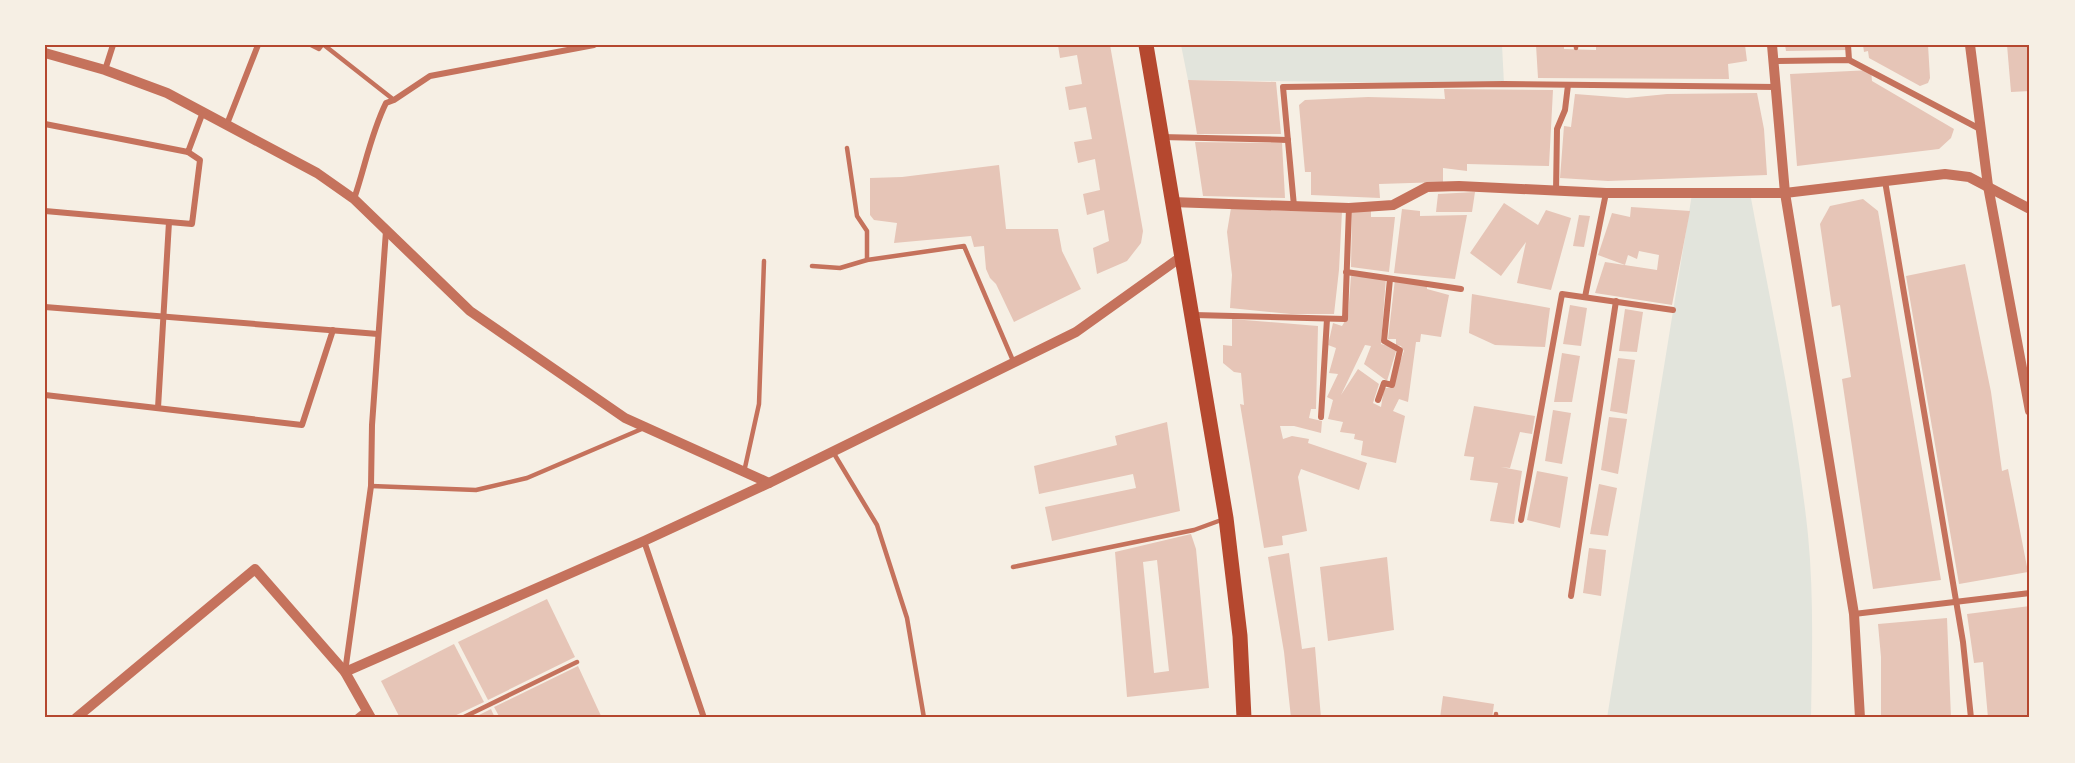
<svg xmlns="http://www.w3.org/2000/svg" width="2075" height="763" font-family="'Roboto Serif',serif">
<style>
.green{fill:#e2e4dc}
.building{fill:#e6c5b7;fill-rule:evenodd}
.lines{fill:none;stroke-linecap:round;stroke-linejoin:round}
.service{stroke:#c5725c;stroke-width:4.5}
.minor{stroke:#c5725c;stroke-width:6}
.tertiary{stroke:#c5725c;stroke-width:10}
.primary{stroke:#b5482f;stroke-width:15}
.neatline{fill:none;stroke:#b5482f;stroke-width:2}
</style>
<rect width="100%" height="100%" fill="#f6efe4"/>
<!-- green -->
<g class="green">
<polygon points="1181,45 1502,45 1504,84 1188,80"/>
<path d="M1750,193c21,113 46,227 58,342 6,61 4,122 3,183h-204l85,-524z"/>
</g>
<!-- building -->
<g class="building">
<polygon points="1058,45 1110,45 1143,231 1141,243 1127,261 1097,274 1093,248 1109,241 1104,210 1087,215 1083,194 1100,190 1095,159 1078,163 1074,142 1092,139 1086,107 1069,110 1065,87 1082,84 1077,55 1060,58"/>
<polygon points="1536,45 1564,45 1564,49 1596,50 1596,45 1745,45 1747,61 1728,64 1729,79 1538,78"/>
<polygon points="1785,45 1849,45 1848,50 1786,51"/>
<polygon points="1863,45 1928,45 1930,78 1928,83 1920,86 1869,58 1868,51 1864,52"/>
<polygon points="2007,45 2030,45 2030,91 2011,92"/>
<polygon points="1871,70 1872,81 1954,129 1951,138 1939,149 1797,166 1790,74"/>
<polygon points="1188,80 1276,82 1281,134 1197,134"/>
<polygon points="1444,89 1553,90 1549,166 1467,164 1467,171 1443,168 1443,182 1379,184 1380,198 1311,195 1311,172 1305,172 1299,105 1305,100 1368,97 1445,99"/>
<polygon points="1757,93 1764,129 1767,175 1608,181 1560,178 1564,126 1571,127 1575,94 1627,98 1667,94"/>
<polygon points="1195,142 1282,143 1285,198 1203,196"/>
<polygon points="999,165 1006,229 1058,229 1062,251 1081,289 1014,322 996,284 990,278 986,269 984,246 974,247 971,236 894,243 897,223 874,220 870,215 870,178 902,177"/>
<polygon points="1475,192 1472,212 1436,212 1438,194"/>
<polygon points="1863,199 1878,211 1941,580 1873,589 1842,379 1851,377 1840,305 1832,307 1820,224 1830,206"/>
<polygon points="1504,203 1538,225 1546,210 1571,218 1551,290 1517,283 1526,242 1501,276 1470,253"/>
<polygon points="1631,207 1690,211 1672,305 1595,293 1605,262 1657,270 1659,255 1639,251 1637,259 1628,255 1625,265 1598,255 1612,213 1630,217"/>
<polygon points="1231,208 1292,211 1342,211 1339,270 1334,314 1291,314 1230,308 1232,275 1227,232"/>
<polygon points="1402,209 1420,211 1420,216 1467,215 1455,279 1394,273"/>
<polygon points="1352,211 1371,211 1371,217 1395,217 1389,272 1351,267"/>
<polygon points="1579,215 1590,216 1584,247 1573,246"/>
<polygon points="1965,264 1991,392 2002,471 2008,469 2028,572 1959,584 1906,276"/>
<polygon points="1351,276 1386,278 1381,344 1397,348 1387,381 1364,364 1371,346 1365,345 1341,395 1358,369 1379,384 1373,403 1381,407 1384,388 1390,388 1404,351 1401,346 1396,345 1396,339 1388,339 1395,279 1427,284 1427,289 1449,295 1441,337 1421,334 1420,342 1416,342 1408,402 1399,399 1393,411 1405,416 1396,463 1361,455 1363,441 1354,439 1355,434 1340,432 1343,422 1328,419 1333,400 1327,397 1338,374 1329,373 1336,348 1328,345 1333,323 1342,326 1348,316"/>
<polygon points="1472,294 1550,308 1545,347 1495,345 1469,333"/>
<polygon points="1570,305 1587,308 1581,346 1563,344"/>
<polygon points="1625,309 1643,312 1637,352 1619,351"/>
<polygon points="1232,319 1318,326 1316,409 1311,409 1309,418 1322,421 1321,433 1294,426 1280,426 1283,439 1292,436 1309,439 1308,443 1367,463 1359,490 1301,469 1298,477 1307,531 1282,536 1283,545 1264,548 1240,404 1244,405 1241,373 1234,372 1223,363 1223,345 1232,346"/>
<polygon points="1562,353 1580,356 1572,402 1554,402"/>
<polygon points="1618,358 1635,360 1627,414 1610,411"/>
<polygon points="1474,406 1535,416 1532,434 1520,432 1510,468 1501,467 1522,471 1514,524 1490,521 1498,483 1470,480 1474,457 1464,456"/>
<polygon points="1553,410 1571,413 1562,464 1545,461"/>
<polygon points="1609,417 1627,419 1618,474 1601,470"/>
<polygon points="1167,422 1180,511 1052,541 1045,507 1136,488 1133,474 1039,494 1034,466 1117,445 1115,436"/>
<polygon points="1537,471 1568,477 1560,528 1527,520"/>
<polygon points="1599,484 1617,488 1608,536 1590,534"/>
<path d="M1191,534l5,15 13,139 -82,9 -12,-145zM1157,560l12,111 -15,2 -11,-111z"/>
<polygon points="1589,548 1606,550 1601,596 1583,593"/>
<polygon points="1289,553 1302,649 1315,647 1321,718 1291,718 1284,652 1268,557"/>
<polygon points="1387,557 1394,630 1328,641 1320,567"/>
<polygon points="547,599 575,657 488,700 458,642"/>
<polygon points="2030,606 2030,718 1988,718 1983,662 1974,663 1967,614"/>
<polygon points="1947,618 1951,718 1881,718 1881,657 1878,624"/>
<polygon points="454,644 484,702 450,718 400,718 381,681"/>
<polygon points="578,666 602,718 500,718 494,707"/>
<polygon points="1443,696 1494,704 1492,718 1440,718"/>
<polygon points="491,709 495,718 473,718"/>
</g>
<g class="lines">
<!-- service -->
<g class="service">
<polyline points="311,45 319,49 322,45"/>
<polyline points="324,45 394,100"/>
<polyline points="1576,45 1576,48"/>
<polyline points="847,148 857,216 867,231 867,260"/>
<polyline points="812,266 840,268 867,260 964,246 1014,363"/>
<polyline points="833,452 877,525 907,618 924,718"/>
<polyline points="744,472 759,404 764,261"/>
<polyline points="371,486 476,490 527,478 644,428"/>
<polyline points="1013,567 1194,530 1224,519"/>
<polyline points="462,718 577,662"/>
<polyline points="1496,718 1496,714"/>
</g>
<!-- minor -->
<g class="minor">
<polyline points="1848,45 1849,60"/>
<polyline points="1773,61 1849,60 1980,129"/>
<polyline points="105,70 113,45"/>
<polyline points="45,124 188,152 203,112"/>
<polyline points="227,124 258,45"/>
<polyline points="1161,137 1288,140"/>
<polyline points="1885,181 1963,642 1971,718"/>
<polyline points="1556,192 1557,129 1565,110 1568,85"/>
<path d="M354,199c11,-32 17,-66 32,-96l8,-3 36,-24 164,-31"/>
<polyline points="1294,206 1283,87 1504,84 1776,87"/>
<polyline points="45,211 169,222 158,408"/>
<polyline points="169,222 192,224 200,160 188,152"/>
<polyline points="1346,272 1461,289"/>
<polyline points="1585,297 1606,193"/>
<polyline points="45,307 378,334"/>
<polyline points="1194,315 1345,319 1349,208"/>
<polyline points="45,395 302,425 333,330"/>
<polyline points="1378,400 1384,383 1392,385 1400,350 1384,341 1390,279"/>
<polyline points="1321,417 1327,319"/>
<polyline points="1521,520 1562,294 1673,310"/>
<polyline points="644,541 704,718"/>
<polyline points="1571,596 1616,301"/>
<polyline points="1854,614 2030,593"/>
<polyline points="345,672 371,486 372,425 386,231"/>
<polyline points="356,718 366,710"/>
</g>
<!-- tertiary -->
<g class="tertiary">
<polyline points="1772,45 1785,193 1854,614 1860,718"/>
<polyline points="1970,45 1988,186 2030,411"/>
<polyline points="45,53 105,70 167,93 317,173 354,199 470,311 625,418 769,483"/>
<polyline points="1171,202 1349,208 1393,205 1427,187 1459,186 1606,193 1785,193 1945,174 1969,177 2030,209"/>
<polyline points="345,672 644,541 769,483 1076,332 1181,257"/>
<polyline points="76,718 255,569 345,672 371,718"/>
</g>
<!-- primary -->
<polyline class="primary" points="1146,45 1226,518 1240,636 1244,718"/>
</g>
<!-- border -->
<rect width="2075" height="763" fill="none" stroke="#f6efe4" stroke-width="93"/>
<rect x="46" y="46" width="1982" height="670" class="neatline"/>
</svg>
